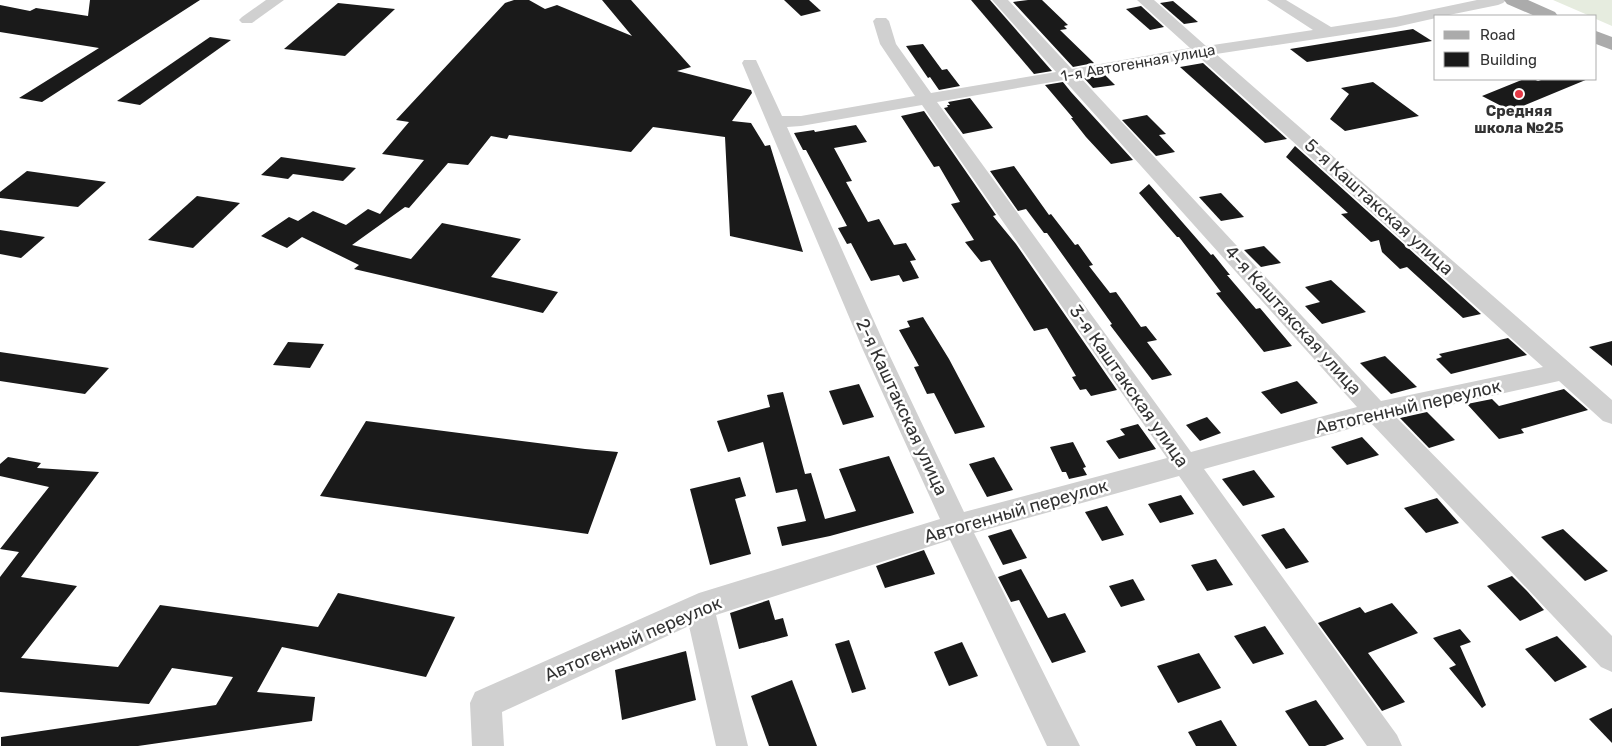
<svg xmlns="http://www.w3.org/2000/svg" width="1612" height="746" font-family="Rubik,sans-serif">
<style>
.green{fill:#e6ecdf}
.building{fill:#1a1a1a}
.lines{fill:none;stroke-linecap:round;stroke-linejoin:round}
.minor{fill:#d0d0d0;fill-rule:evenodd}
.primary{fill:#ababab;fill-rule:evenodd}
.poi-dot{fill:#e63946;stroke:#fff;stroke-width:2}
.labels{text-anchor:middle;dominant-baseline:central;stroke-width:5;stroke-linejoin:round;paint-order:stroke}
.far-street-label{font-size:15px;fill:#333;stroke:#fff}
.far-poi-label{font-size:15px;font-weight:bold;fill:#333;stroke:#fff}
.street-label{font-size:18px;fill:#333;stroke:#fff}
</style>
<rect width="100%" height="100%" fill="#fff"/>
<!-- green -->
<polygon class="green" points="1553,0 1612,0 1612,26 1596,19 1596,16 1590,16"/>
<!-- building -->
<g class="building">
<polygon points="90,0 200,0 42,102 19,98 99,48 0,32 0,5 30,11 36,8 88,16"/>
<polygon points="514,0 529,0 545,9 557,5 632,36 602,0 631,0 691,67 677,71 751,90 752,93 732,121 751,123 765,146 770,145 803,252 730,236 725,137 653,127 631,152 509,135 507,139 491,136 468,165 448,163 409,208 405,207 352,245 411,259 442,223 521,239 491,277 558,292 543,313 354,269 359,265 302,237 287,248 261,236 289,217 298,221 313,211 346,225 368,209 380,214 424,160 382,154 409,122 396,120 505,3"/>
<polygon points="784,0 809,0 821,11 801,16"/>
<polygon points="971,0 990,0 1052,71 1034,74"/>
<polygon points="1028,0 1042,0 1068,25 1064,26 1067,29 1060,30 1094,63 1073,67 1013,2"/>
<polygon points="1173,1 1198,22 1184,24 1160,3"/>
<polygon points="338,3 395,9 345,56 284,49"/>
<polygon points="1141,6 1164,27 1150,30 1126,9"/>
<polygon points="1413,29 1432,41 1307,62 1290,49"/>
<polygon points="210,37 231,40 140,105 117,101"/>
<polygon points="923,44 942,70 947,69 960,86 939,90 930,77 928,78 906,46"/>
<polygon points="1203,63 1287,139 1265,143 1180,67"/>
<polygon points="1105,75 1115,85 1093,88 1084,78"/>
<polygon points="1524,79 1533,79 1538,81 1544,79 1588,79 1511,111 1482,96"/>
<polygon points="1063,82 1071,92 1133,160 1111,164 1086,137 1071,118 1073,118 1045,85"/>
<polygon points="1373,82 1419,116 1345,131 1330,119 1349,94 1341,88"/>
<polygon points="970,98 993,128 963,134 944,108 948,107 947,105 950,105 948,102"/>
<polygon points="924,111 996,215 993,216 1016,244 1117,390 1091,396 1086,389 1080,390 1072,377 1076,376 1047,328 1034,331 990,260 981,262 965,242 974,240 951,204 960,202 939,166 934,167 901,116"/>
<polygon points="1147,115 1166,134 1159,135 1175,152 1156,156 1122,120"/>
<polygon points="856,125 867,142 834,148 852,181 846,182 868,222 879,219 894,245 906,243 916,260 910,261 919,278 903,282 899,275 871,281 851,243 847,244 838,228 847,226 806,150 803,150 794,133 814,130 815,132"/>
<polygon points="1295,146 1448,284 1481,314 1463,318 1407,267 1400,269 1382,252 1379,240 1371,242 1341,214 1348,213 1286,157"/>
<polygon points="281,157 356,168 343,181 293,174 288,179 261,175"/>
<polygon points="1014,166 1049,215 1051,214 1075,245 1078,244 1093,265 1089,266 1110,293 1116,292 1141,327 1146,326 1157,340 1147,342 1172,375 1152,380 1110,325 1112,324 1047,233 1044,233 1026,209 1018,211 990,171"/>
<polygon points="27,171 106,182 78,207 0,198 0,192"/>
<polygon points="1149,184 1211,255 1213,254 1230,275 1227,275 1256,309 1260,308 1292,346 1264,352 1216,293 1221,292 1179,237 1177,237 1139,193"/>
<polygon points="1221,193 1244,217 1221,221 1199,197"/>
<polygon points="197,196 240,203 193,248 148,240"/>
<polygon points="0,230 45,237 21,258 0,254"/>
<polygon points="1264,246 1281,263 1261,267 1244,250"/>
<polygon points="1331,280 1366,312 1322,324 1305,306 1320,302 1305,287"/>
<polygon points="923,317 949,359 985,427 955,434 934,393 927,394 914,367 919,366 899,330 910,327 907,321"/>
<polygon points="1508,338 1527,355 1451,374 1436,359 1442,357 1439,354"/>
<polygon points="1612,341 1612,366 1589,347"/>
<polygon points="288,342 324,344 310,368 273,365"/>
<polygon points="0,352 109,368 85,394 0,381"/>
<polygon points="1385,356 1417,387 1391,394 1360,363"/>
<polygon points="1297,381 1318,403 1281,414 1261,392"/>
<polygon points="859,384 874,417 843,425 829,391"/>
<polygon points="1564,389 1588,410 1521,429 1524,433 1499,439 1467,404 1492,399 1499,406"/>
<polygon points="783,392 805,474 811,473 825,519 856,511 839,469 889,456 914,513 830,536 782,546 777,527 806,521 797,489 776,493 763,442 728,452 717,421 770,407 767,395"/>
<polygon points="1427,412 1455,440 1429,448 1400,418"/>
<polygon points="1207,417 1221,433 1200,441 1186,425"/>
<polygon points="366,421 585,449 618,452 588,534 320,496"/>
<polygon points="1138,424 1156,449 1119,459 1106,441 1125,435 1120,429"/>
<polygon points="1362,437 1379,455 1347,465 1331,447"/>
<polygon points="1073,442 1086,467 1083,468 1087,475 1069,479 1066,472 1062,472 1050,447"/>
<polygon points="8,457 41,463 37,468 99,472 21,577 77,586 21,658 118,667 160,605 318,627 338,593 455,617 426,677 282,647 257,692 315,697 312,721 138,746 1,746 1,737 216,705 233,677 172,668 149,704 0,692 0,577 19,552 0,549 49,487 0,476 0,464"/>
<polygon points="994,457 1013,490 987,497 969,464"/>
<polygon points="1254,470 1275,497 1243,506 1222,479"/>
<polygon points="740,477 746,496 735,499 751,554 710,565 690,489"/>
<polygon points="1181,495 1194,514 1160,523 1148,504"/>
<polygon points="1437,498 1459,523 1426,533 1404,508"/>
<polygon points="1107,506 1124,535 1102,541 1085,512"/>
<polygon points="1284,528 1309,562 1286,569 1261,535"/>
<polygon points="1011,529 1027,558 1003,565 988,536"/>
<polygon points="1563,529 1608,571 1585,581 1541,537"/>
<polygon points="924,550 935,574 885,588 876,566"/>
<polygon points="1216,559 1233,585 1207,591 1191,565"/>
<polygon points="1021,569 1048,618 1065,613 1086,652 1052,663 1019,600 1011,602 998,577"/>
<polygon points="1512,576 1527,591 1544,610 1520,621 1487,586"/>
<polygon points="1133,579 1145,600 1121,607 1109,586"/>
<polygon points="769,600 775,620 783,618 788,636 739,649 730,613"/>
<polygon points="1392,603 1418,633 1368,653 1405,702 1382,711 1318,623 1360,607 1365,613"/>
<polygon points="1265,626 1284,654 1253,664 1234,636"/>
<polygon points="1460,629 1471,642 1460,646 1486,705 1482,708 1449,668 1456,665 1433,638"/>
<polygon points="1557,636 1587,667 1555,682 1525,649"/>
<polygon points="849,640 866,689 852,693 835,644"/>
<polygon points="962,642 978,676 949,686 934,652"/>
<polygon points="686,651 696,700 622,720 615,670"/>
<polygon points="1199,653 1221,688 1178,703 1157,666"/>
<polygon points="792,680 817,746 769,746 751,696"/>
<polygon points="1316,700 1344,739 1325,746 1309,746 1285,711"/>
<polygon points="1612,708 1612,743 1589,719"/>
<polygon points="1221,720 1237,746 1196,746 1188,732"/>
</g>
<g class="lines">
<!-- minor -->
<g class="minor">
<polygon points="266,0 284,0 252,23 242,23 239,20 242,17"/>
<path d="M992,0h16l64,69 118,-21 -53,-48h17l52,46 107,-16 -46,-30h19l45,27 65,-10 81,-17h29l-3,3 -5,2 -54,11h-8v2l-40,9 -180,27 396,346v24l-9,-3 -44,-40 -163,36 216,219v36l-11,-5 -230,-244 -167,46 193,266 5,11h-35l-188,-270 -205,57 106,213h-33l-97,-206 -234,75 32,131h-32l-27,-120 -187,86 2,34h-32l-2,-43 5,-11 224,-99 241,-74 -77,-169 -121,-287 2,-3h12l26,56h19l114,-20 -35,-52 -7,-23 3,-3h10l3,3 7,23 35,49 125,-21zM1199,57l344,310 -162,34 -301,-324zM1064,80l293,327 -166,45 -254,-350zM922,105l245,353 -203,54 -77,-162 -100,-223 14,-1z"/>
</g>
<!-- primary -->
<g class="primary">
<polygon points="1504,0 1528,0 1555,12 1558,16 1535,16 1507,4"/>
<polygon points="1596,31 1612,37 1612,50 1596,44"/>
</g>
</g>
<!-- markers -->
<circle class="poi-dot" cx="1519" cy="94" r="5"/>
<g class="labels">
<!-- far-street labels -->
<g class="far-street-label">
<text transform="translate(1138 63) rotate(-10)">1-я Автогенная улица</text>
</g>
<!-- far-poi labels -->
<g class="far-poi-label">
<text x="1519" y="111">Средняя<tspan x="1519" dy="17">школа №25</tspan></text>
</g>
<!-- street labels -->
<g class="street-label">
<text transform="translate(1379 207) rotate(42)">5-я Каштакская улица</text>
<text transform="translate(1293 320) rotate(48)">4-я Каштакская улица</text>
<text transform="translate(1129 386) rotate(55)">3-я Каштакская улица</text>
<text transform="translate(902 407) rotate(65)">2-я Каштакская улица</text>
<text transform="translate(1408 407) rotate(-13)">Автогенный переулок</text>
<text transform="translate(1016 511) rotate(-16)">Автогенный переулок</text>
<text transform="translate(633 639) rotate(-23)">Автогенный переулок</text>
</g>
</g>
<!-- legend -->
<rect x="1434" y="15" width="162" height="65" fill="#ffffff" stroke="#adadad"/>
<rect x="1444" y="31" width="25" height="8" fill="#ababab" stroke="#adadad"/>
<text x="1480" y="40" font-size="15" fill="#333333">Road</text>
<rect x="1444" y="52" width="25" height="15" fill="#1a1a1a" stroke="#adadad"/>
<text x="1480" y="65" font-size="15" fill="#333333">Building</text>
</svg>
